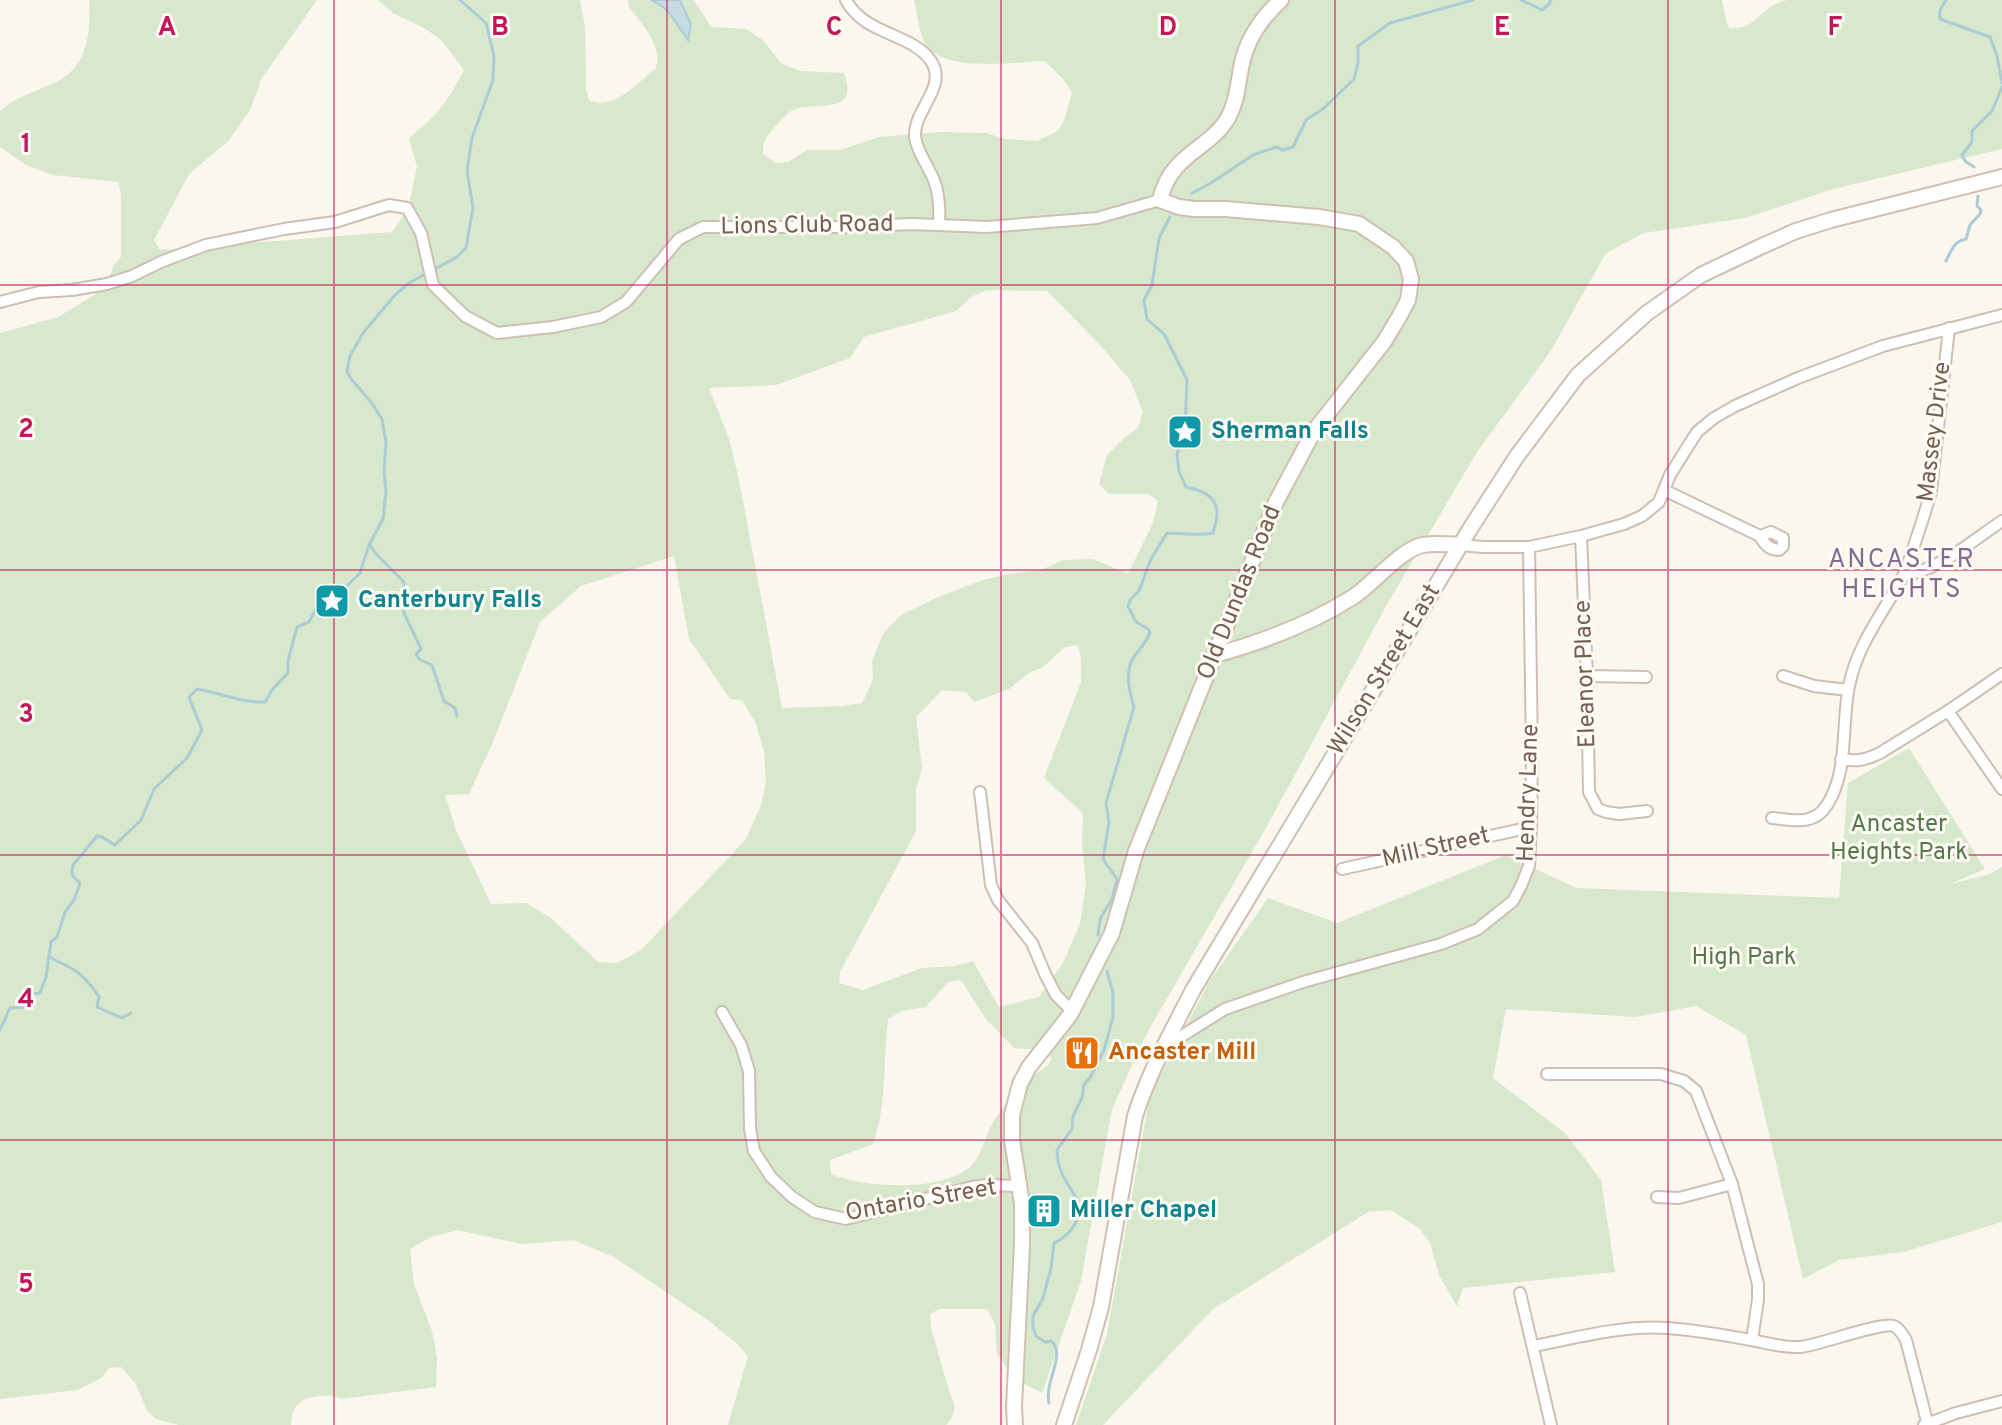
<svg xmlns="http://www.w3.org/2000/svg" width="2002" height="1425" font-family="Overpass,sans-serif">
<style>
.green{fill:#d7e8cd;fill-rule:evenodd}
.water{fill:#c4dde3;stroke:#abccd4;stroke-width:2}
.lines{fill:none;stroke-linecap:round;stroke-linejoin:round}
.stream{stroke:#abccd4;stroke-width:3}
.street-casing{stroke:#cdbfb4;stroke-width:14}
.secondary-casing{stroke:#cfc0b2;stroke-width:18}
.street{stroke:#fff;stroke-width:10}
.secondary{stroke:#fff;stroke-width:14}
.grid{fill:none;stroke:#c2185b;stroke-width:2;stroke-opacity:0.55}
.labels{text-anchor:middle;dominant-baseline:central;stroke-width:6;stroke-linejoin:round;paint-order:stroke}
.street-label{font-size:24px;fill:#745f52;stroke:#fefaf4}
.culture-label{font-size:24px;font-weight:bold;fill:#0d838f;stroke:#fefaf4;text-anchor:start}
.park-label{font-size:24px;fill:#57784c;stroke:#fefaf4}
.food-label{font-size:24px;font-weight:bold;fill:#c56008;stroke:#fefaf4;text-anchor:start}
.neighbourhood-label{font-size:26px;letter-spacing:2px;fill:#846b8f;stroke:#fefaf4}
.grid-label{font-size:26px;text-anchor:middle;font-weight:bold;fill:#c2185b;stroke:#fefaf4;stroke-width:6;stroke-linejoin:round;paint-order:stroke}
</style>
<rect width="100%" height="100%" fill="#fbf6ee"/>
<!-- green -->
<g class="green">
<path d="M89,0h228l-55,78 -12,32 -21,30 -40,34 -35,66 6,10 232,-18 16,-23 9,-42 -8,-29c30,-24 37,-34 55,-68l-22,-29 -16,-12 -33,-16 -15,-13h202l5,26 1,63 3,11c24,12 48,-17 66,-31 10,-22 -15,-46 -27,-64v-5h24l15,10 21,29 3,-15 -11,-24h14l17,27 35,2 17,11 19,24 18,7 44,2c16,44 -27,27 -51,37 -7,3 -13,11 -18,17 -9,11 -12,13 -12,27l13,9 12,-1 19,-12h33l39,-13 63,-5 44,1 19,6 32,2 21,-10 6,-10 8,-29 -9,-13 -18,-18c-30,1 -95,11 -117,-13 -8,-9 -11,-35 -14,-48h808l4,20 3,8c20,2 26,-9 40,-20 5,-4 11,-6 18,-8h215v149l-169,40 -88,29 -101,15 -38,20 -56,99 -73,100 -91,154 -119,220 -119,205 -36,78 -31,172 -39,112 -27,-14 -18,-25 -2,-30 -8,-15h-48l-9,5 1,14 19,66c7,12 5,21 -4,31h-218l20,-69 -13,-14 -26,-21 -95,-64 -41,-17 -51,4 -65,-14 -26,7 -21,12 4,35 18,47 5,27 -1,29 -95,12c-8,-4 -11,-4 -20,-3 -20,1 -29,9 -30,29h-112l-23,-6 -9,-8 -11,-27 -15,-17 -12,1 -8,10 -23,12 -78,9v-1066l58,-16 36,-22 15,-14 4,-15 8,-9v-63l-3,-12 -65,-7 -27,-10 -26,-18v-36c15,-14 37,-20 56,-29 32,-15 35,-51 33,-82zM987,290l60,1 54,55 29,34 13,32 -5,16 -13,9 -18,18 -8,29 10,10h40l9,7 -5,22 -25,51 -35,-15 -30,1 -22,10 -33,4 -28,7 -44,17 -35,17 -18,19 -11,27 1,19 -11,23 -20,3 -60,2 -43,-228 -10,-41 -20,-51 67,-3 74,-27 14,-21 92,-26 17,-15zM674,556l15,83 41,60 12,1 14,24 8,27 2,31 -5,23 -15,34 -105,111 -24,13 -19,-1 -47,-44 -25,-15 -35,1 -35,-74 -11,-35 24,-1 24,-52 47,-120 41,-36zM1078,645l3,13v24l-37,96 39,35 -1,32 4,39 -6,40 -17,39 -24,34 -40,10 -26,-46 -17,5 -34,2 -59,22 -24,-7 1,-11 76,-141v-41l6,-22 -6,-51 26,-27 24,2 8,10 35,-13 20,-16 14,-6 22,-20zM961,980l25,39 28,29 31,2 7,9c-7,11 -14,12 -22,20 -11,11 -25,24 -33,37 -10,13 -14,37 -25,49 -28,28 -108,23 -141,9l-1,-14 43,-16c14,-39 10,-84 15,-125l14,-8 24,-4 22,-25z"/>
<polygon points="1909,748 1985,869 1948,885 1990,874 2002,867 2002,1222 1903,1252 1839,1260 1803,1279 1746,1035 1696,1006 1635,1017 1506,1009 1493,1078 1565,1133 1601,1180 1615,1272 1463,1288 1457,1306 1439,1275 1430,1243 1420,1229 1391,1210 1368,1212 1212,1310 1103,1425 1076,1425 1107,1334 1150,1095 1209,982 1268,898 1337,923 1506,855 1576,888 1839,898 1848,783"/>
</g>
<!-- water -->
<polygon class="water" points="652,0 680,0 691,24 688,40 667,10"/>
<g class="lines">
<!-- stream -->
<g class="stream">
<polyline points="1521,0 1542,10 1549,4 1551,0"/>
<polyline points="1946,0 1940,10 1940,19 1990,37 1997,56 2002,83"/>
<polyline points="1974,167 1965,161 1962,155 1972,142 1972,131 1992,111 2002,87"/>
<polyline points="1192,193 1211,183 1253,155 1276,147 1283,150 1293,147 1306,120 1324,108 1354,79 1358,63 1358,46 1390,23 1473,0"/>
<path d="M1946,261c5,-10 8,-20 20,-22l4,-14 10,-11 1,-4 -4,-4 1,-10"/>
<polyline points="370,545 376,554 404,582 404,613 421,649 416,654 419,659 432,665 444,701 455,708 457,716"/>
<path d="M1098,935l2,-16 12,-20 5,-20 -14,-20 6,-37 -3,-19 28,-96c-5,-17 -10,-37 1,-52 6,-8 12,-13 15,-23l-2,-3 -12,-7 -8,-16 2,-6 9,-9 12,-32 16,-26c15,0 32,3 46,0 1,-6 5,-15 4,-21 -1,-17 -17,-22 -31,-25l-7,-16 -2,-17 8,-22 2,-52 -23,-46 -17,-15 -3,-19 8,-15 7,-47 11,-21"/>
<path d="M50,957c7,5 12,6 19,10 13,6 22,18 30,30l-2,10 25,11 9,-5"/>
<path d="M0,1030l10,-22 20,-1 2,-13 8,-1 6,-16 5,-35 6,-5 8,-25 9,-12 6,-17 -8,-8 1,-10 24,-29 5,1 13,8 26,-25 13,-31 33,-31 15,-28 -13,-33 8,-8c23,4 45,14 68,13l7,-12 16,-17v-12l9,-34 12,-5 8,-15 9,-9 21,-12 13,-13 9,-28 14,-26 3,-28 -2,-19 2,-30 -4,-23 -11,-17 -20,-23 -4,-8 3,-15 13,-23 32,-38 14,-12 48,-26 9,-9 7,-40 -6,-37 5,-33 21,-58 1,-24 -8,-33 -26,-23"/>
<path d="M1049,1403c-5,-22 18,-49 2,-62l-6,1 -9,-6 -3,-9v-11l10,-18 8,-30 3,-25c15,-7 29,-23 24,-41 0,-2 -5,-9 -6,-11 -9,-14 -15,-25 -15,-41l15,-21 1,-13 9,-18 2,-13 7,-9 13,-26 9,-33v-24l-6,-22"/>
</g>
<defs>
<g id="street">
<path d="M846,0c18,35 66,33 85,61 17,26 -17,48 -16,75 1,13 9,23 14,34 10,17 11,35 10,55"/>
<polyline points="0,302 39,292 72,290 107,284 132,276 163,261 206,245 284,229 335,222 389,205 407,208 421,233 433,285 465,316 497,333 553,327 601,317 626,302 679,239 703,227 842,227 912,224 987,227 1097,218 1160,200"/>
<path d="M1664,490l96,46c4,8 10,14 19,14l4,-4v-8l-12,-6 -11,4"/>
<polyline points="1581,536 1587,676 1589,792 1598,809 1606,812 1619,814 1647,811"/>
<polyline points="1460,545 1483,547 1529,547 1581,536 1624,524 1642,516 1659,502 1670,475 1697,432 1714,418 1735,406 1798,378 1883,346 2002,315"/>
<path d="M1904,575c35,-4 69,-35 98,-54"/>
<polyline points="1587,676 1646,677"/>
<polyline points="1783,676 1814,686 1848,690"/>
<polyline points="1948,711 2002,789"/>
<path d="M1841,759c15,3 25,1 39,-6l68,-42 54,-37"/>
<polyline points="980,792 991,885 998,900 1032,943 1046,976 1056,995 1072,1011"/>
<path d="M1772,818c21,2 42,8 55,-13 22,-34 14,-80 22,-119 8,-41 34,-73 53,-108 5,-9 8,-20 11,-29 6,-19 13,-38 18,-58l18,-163"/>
<polyline points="1342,869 1531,827"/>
<polyline points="722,1012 741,1045 749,1071 750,1129 754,1151 771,1177 792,1197 815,1212 846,1219 972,1187 986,1185 1020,1186"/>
<polyline points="1168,1039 1177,1039 1225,1009 1303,982 1441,944 1478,929 1513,901 1521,886 1529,866 1531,827 1532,755 1529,547"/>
<polyline points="1547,1074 1661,1074 1684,1081 1696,1091 1732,1184 1758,1284 1758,1300 1752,1340"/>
<polyline points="1657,1197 1679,1198 1732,1184"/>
<polyline points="1520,1293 1551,1425"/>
<path d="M1533,1346c43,-8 89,-21 134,-18 28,2 57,7 84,12 17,3 32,8 49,7 20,-2 83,-26 94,-21 6,3 9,9 12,14l22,85"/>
<polyline points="1924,1425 1956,1413 2002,1401"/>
</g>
<g id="secondary">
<path d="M1215,655c47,-13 97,-32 138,-58 20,-13 48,-48 70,-52 12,-2 25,-1 37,0"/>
<path d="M1015,1425l-1,-18 8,-162v-41l-10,-64v-25l8,-31 9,-17 41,-52 42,-82 24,-82 140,-349 38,-71 70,-89 15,-25 9,-17 3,-21 -5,-18 -13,-14 -34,-23 -40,-7 -94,-8h-31l-15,-2 -19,-7c11,-48 51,-50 69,-84 8,-15 9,-32 12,-48 5,-28 19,-49 40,-68"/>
<path d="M1064,1425l25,-75 12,-43 34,-191c14,-44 37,-85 58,-126l277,-461 47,-73 61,-81 69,-62 54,-38 61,-29 34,-15 35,-11 171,-43"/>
</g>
</defs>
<!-- street casing -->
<use href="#street" class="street-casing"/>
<!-- secondary casing -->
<use href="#secondary" class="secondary-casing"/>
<!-- street -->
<use href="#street" class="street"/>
<!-- secondary -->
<use href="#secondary" class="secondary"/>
</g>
<!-- grid -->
<path class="grid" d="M334,0v1425M667,0v1425M1001,0v1425M1335,0v1425M1668,0v1425M0,285h2002M0,570h2002M0,855h2002M0,1140h2002"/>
<!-- icons -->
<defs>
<symbol id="sight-square" viewBox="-11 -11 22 22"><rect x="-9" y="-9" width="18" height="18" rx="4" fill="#0f9aa8" stroke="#fefaf4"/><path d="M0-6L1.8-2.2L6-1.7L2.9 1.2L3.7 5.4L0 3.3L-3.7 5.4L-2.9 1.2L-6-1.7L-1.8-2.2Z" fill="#fff"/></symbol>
<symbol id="restaurant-square" viewBox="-11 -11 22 22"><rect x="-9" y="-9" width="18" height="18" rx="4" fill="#e8710a" stroke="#fefaf4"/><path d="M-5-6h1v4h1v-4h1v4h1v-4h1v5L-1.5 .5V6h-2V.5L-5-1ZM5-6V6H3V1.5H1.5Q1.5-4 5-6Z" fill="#fff"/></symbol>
<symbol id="building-square" viewBox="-11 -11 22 22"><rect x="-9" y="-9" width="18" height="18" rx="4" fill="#0f9aa8" stroke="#fefaf4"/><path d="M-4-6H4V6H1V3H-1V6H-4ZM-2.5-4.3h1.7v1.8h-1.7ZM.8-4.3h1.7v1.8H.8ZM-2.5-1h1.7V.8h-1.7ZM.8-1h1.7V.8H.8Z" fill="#fff"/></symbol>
</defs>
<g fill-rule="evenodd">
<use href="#sight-square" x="1165" y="412" width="40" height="40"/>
<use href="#sight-square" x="312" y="581" width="40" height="40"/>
<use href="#restaurant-square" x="1062" y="1033" width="40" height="40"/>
<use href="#building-square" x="1024" y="1191" width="40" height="40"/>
</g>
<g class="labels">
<!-- street labels -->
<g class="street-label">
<text transform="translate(807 226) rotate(-1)">Lions Club Road</text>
<text transform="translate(1935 432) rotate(-83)">Massey Drive</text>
<text transform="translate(1240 593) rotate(-68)">Old Dundas Road</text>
<text transform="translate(1385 670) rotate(-59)">Wilson Street East</text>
<text transform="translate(1586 674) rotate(-92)">Eleanor Place</text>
<text transform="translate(1529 793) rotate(-88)">Hendry Lane</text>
<text transform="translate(1436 848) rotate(-13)">Mill Street</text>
<text transform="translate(921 1201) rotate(-10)">Ontario Street</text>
</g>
<!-- culture labels -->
<g class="culture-label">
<text x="1211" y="432">Sherman Falls</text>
<text x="358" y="601">Canterbury Falls</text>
<text x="1070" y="1211">Miller Chapel</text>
</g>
<!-- park labels -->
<g class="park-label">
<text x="1899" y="825">Ancaster<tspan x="1899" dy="28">Heights Park</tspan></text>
<text x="1744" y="958">High Park</text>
</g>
<!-- food labels -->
<g class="food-label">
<text x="1108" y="1053">Ancaster Mill</text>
</g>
<!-- neighbourhood labels -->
<g class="neighbourhood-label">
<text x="1902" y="560">ANCASTER<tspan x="1902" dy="30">HEIGHTS</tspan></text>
</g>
</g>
<g class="grid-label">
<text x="167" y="35">A</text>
<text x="500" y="35">B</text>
<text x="834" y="35">C</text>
<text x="1168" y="35">D</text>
<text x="1502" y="35">E</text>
<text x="1835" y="35">F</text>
<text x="26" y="152">1</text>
<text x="26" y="437">2</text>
<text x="26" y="722">3</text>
<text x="26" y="1007">4</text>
<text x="26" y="1292">5</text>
</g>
</svg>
